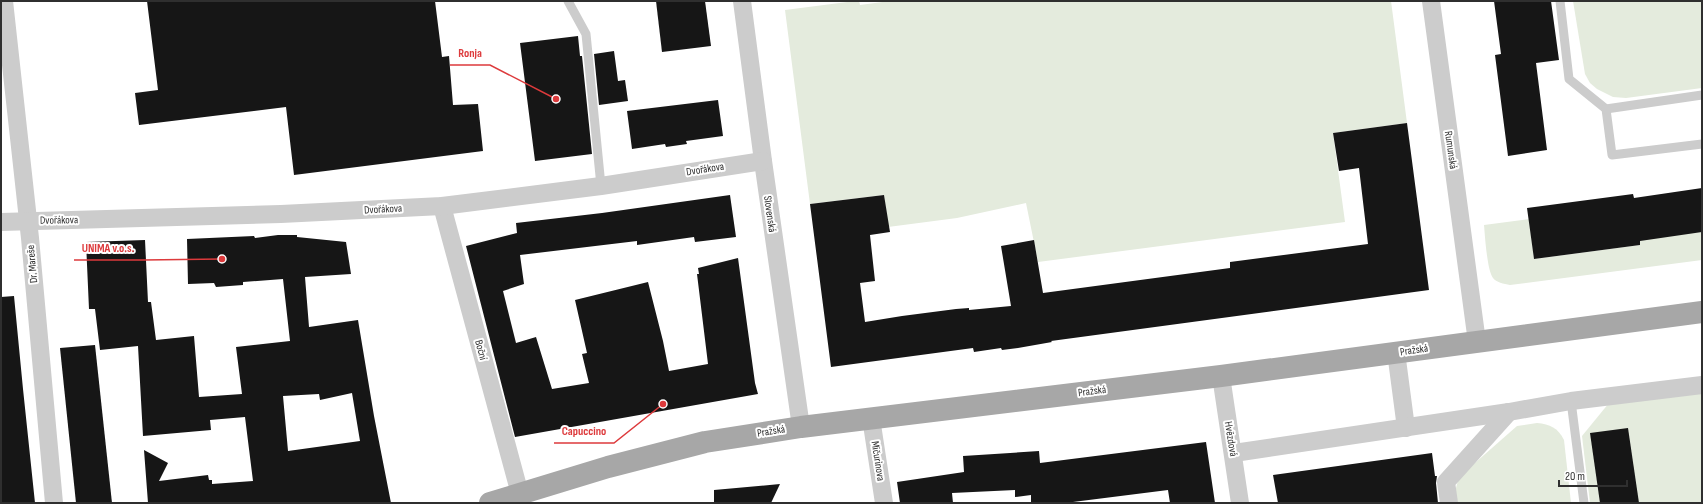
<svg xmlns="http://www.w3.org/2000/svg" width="1703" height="504" font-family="'Sofia Sans Condensed',sans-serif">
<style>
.green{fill:#e4ebdd}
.building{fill:#161616;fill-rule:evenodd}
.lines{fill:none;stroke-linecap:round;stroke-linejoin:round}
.service{stroke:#ccc;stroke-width:9}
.minor{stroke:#ccc;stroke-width:18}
.primary{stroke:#a7a7a7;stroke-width:22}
.labels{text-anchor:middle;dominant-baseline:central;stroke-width:4;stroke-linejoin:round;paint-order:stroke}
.street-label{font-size:11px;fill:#2f2f2f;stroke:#fff}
.leader{fill:none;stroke:#dd3a3c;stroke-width:1.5}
.callout-dot{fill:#dd3a3c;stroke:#fff;stroke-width:1.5}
.callout-label{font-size:12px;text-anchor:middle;font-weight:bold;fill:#dd3a3c;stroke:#fff;stroke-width:4;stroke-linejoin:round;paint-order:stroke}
</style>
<rect width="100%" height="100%" fill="#fff"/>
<!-- green -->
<g class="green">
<polygon points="855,1 859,1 860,5 890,1 1391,1 1407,123 1333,133 1345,222 1038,262 1026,203 957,218 888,227 884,195 810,204 785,10"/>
<polygon points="1573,1 1702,1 1702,88 1626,98 1613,97 1597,89 1590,83 1585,74"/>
<path d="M1529,219l5,40 106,-14 -1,-8 62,-5 1,28 -192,25c-6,-1 -14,-3 -17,-7 -6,-8 -8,-42 -9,-53z"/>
<polygon points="1702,392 1702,503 1590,503 1582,436 1609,403"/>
<path d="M1537,423c13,1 21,5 27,17l7,63h-115l-2,-8 5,-18 58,-51z"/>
</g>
<!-- building -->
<g class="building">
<polygon points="147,1 435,1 442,57 449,56 453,105 478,104 483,151 294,175 286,107 139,125 135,93 158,90"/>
<polygon points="656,1 705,1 711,46 662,52"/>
<polygon points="1494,1 1551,1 1559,60 1536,63 1547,150 1508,156 1495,55 1501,54"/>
<polygon points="578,36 580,56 582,56 592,154 535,161 520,43"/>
<polygon points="614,51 618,81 625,80 628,101 599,105 594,54"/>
<polygon points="718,100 723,136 686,141 687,144 666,147 665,144 632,149 627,111"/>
<polygon points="1407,123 1429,290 1051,341 1052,342 1018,348 1002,350 1001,348 974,352 973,348 831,367 810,204 884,195 890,232 870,235 875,281 860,283 865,322 902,316 956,309 969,308 969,310 1011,306 1001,246 1034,240 1043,293 1230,268 1230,262 1368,244 1359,168 1339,171 1333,133"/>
<polygon points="1702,188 1702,232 1640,241 1640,245 1534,259 1527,208 1633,194 1634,198"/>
<polygon points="730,195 736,237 695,242 694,237 637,245 637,241 520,255 524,284 503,291 516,343 536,337 552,389 589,383 582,354 587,353 575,300 648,282 663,341 669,371 708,364 697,274 699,274 698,268 738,258 755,383 758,394 515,437 466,246 517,233 516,223 602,213"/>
<path d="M278,235h19v2l49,5 5,32 -46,3 4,50 49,-7 16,96 17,87h-243l-4,-53 24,13 -9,18 49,-6 1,5h3v4l41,-3 -8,-64 -35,3 1,10 -68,6 -5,-90 -38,4 -5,-41h-6l-3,-67 59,-2 3,62h3l5,38 38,-4 5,61 43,-3 -6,-47 54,-6 -7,-62 -40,3v3l-27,2 -2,-4 -26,1 -1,-45 67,-3 1,2zM352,393l8,48 -72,10 -5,-55 36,-2 1,6z"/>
<polygon points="14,296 23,389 35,503 1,503 1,297"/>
<polygon points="95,345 112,503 76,503 60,348"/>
<polygon points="1628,428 1639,503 1600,503 1590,433"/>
<polygon points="1206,442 1215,503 1170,503 1168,490 1065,503 1031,503 1031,495 1015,497 1015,490 952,493 953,503 900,503 897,482 964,472 963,456 1039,451 1040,463"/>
<polygon points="1432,453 1435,476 1437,476 1436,483 1438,503 1278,503 1273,475"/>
<polygon points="780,484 771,503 714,503 714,490"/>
</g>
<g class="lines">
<!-- service -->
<g class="service">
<polyline points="568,1 586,34 601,186"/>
<polyline points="1560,1 1569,79 1606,109 1612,155 1702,144"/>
<polyline points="1606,109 1702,95"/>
<polyline points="1571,401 1584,503"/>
</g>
<!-- minor -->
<g class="minor">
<polyline points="4,1 30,238 54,503"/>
<polyline points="742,1 763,161 801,427"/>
<polyline points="1431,1 1477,342"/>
<polyline points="442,206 520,494"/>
<polyline points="1,222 281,214 442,206 601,186 763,161"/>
<polyline points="1396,352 1406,428"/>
<polyline points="1221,376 1240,503"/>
<polyline points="871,418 884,503"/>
<polyline points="1234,453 1509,412 1571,401 1702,385"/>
<polyline points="1449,503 1446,482 1509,412"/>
</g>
<!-- primary -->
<polyline class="primary" points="490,503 608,467 705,442 801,427 1221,376 1702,312"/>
</g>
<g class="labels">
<!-- street labels -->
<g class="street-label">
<text transform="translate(1451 150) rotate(82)">Rumunská</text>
<text transform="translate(705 169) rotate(-9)">Dvořákova</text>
<text transform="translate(383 209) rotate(-3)">Dvořákova</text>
<text transform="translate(770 214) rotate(82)">Slovenská</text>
<text transform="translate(59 220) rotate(-1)">Dvořákova</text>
<text transform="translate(32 264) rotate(-95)">Dr. Mareše</text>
<text transform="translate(481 350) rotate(75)">Boční</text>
<text transform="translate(1414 350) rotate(-8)">Pražská</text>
<text transform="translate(1092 391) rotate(-7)">Pražská</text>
<text transform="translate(771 431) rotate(-9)">Pražská</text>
<text transform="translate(1231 439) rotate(81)">Hvězdová</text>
<text transform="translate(878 461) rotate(81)">Mičurinova</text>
</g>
</g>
<!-- callouts -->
<path class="leader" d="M556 99L490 65H450M222 259L143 260H74M663 404L614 443H554"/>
<g class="callout-dot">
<circle cx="556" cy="99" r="4"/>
<circle cx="222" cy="259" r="4"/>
<circle cx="663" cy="404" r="4"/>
</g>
<g class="callout-label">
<text x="470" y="57">Ronja</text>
<text x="108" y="252">UNIMA v.o.s.</text>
<text x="584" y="435">Capuccino</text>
</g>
<!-- border -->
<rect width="1703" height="504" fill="none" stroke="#2f2f2f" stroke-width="4"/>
<!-- scale -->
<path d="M1559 480v6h68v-6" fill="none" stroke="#2f2f2f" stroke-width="2"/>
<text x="1565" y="480" font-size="12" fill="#2f2f2f" stroke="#ffffff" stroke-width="3" paint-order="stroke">20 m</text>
</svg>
